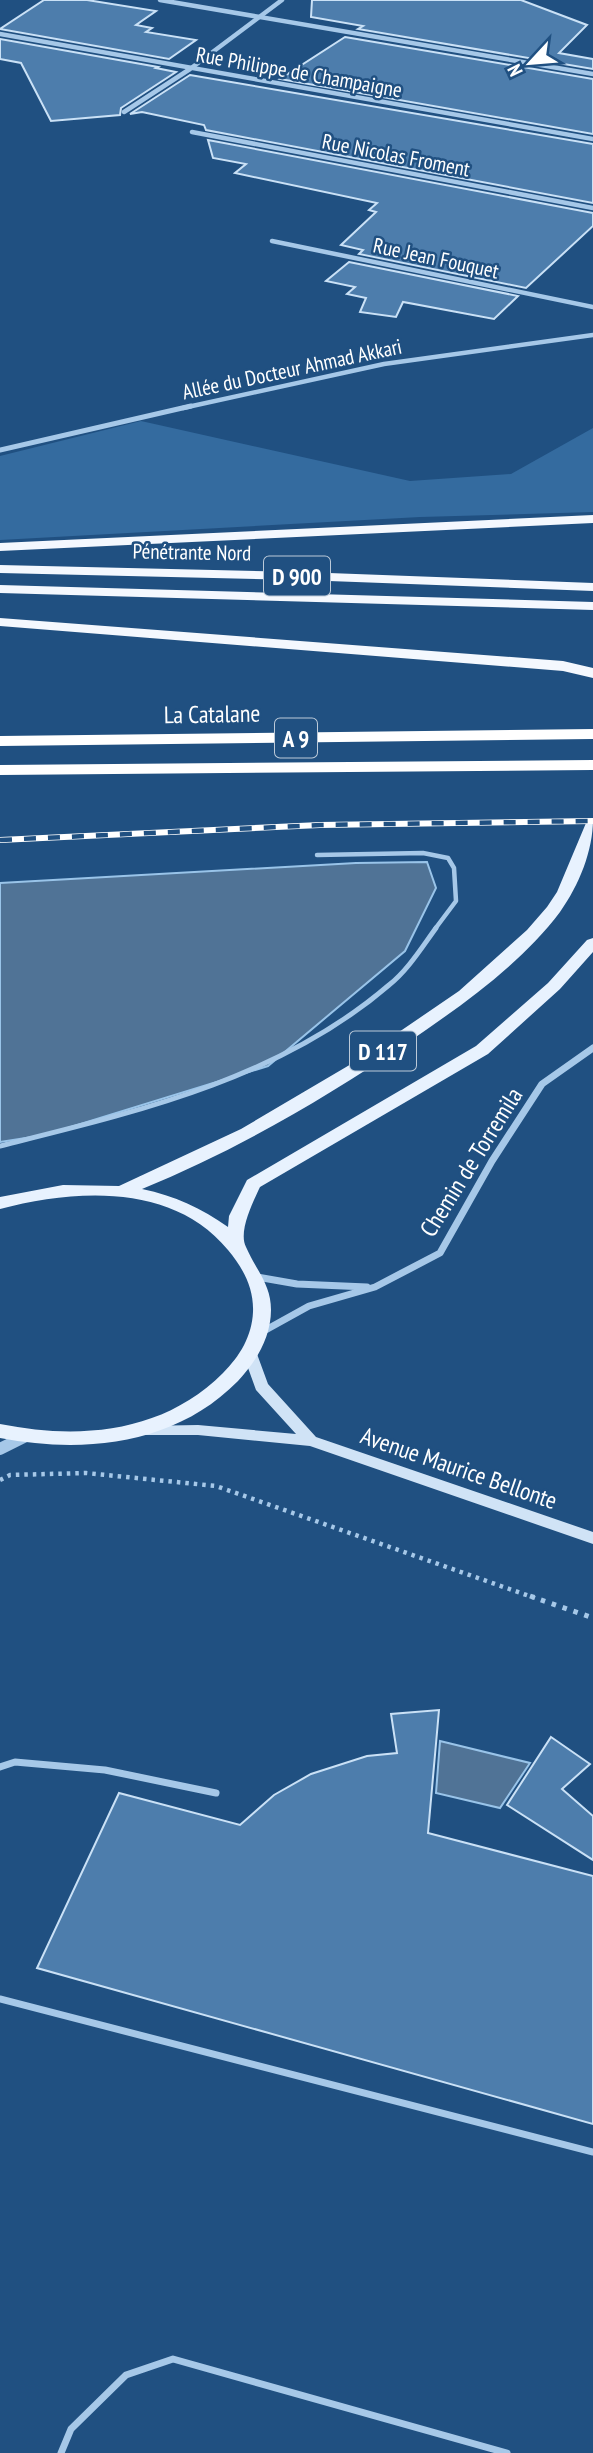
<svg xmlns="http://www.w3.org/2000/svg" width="593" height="2453" font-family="'PT Sans Narrow',sans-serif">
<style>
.green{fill:#346b9f}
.water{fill:#507396;stroke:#99c4e9;stroke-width:2}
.building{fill:#4d7dac;stroke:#cae1f6;stroke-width:2}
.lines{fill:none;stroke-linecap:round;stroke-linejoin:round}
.path-far1{stroke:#a6c8e8;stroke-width:4.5;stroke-dasharray:3.5 5;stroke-linecap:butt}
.path{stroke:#a6c8e8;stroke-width:5;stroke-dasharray:4.5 7;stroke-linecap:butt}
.service-far2{stroke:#a6c8e8;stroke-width:4.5}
.service-far1{stroke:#a6c8e8;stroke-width:5}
.service{stroke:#a6c8e8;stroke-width:7}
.minor-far2{stroke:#a6c8e8;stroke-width:4.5}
.minor-far1{stroke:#a6c8e8;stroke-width:5}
.minor{stroke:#a6c8e8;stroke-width:7}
.tertiary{stroke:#a6c8e8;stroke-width:12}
.secondary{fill:#d0e3f6;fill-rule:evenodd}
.primary{fill:#e8f2fe;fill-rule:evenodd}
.trunk{fill:#f4f8fe;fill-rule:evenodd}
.motorway{fill:#fff;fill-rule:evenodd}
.rail-casing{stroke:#fff;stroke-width:6}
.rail{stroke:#205081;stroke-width:4.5;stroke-dasharray:12;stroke-linecap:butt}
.labels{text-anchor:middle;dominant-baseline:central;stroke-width:5;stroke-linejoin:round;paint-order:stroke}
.far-street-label{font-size:21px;fill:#fff;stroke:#205081}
.shield{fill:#205081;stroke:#bccad9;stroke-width:2}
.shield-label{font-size:23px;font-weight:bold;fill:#fff}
.street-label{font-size:24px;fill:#fff;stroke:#205081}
</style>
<rect width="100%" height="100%" fill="#205081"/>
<!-- green -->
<polygon class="green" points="141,421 410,481 511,474 593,428 593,512 420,517 0,540 0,456"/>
<!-- water -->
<g class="water">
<polygon points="427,862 436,888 405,951 268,1066 45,1135 0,1142 0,883 356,863"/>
<polygon points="440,1741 530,1763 500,1808 436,1793"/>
</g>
<!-- building -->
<g class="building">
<polygon points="44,0 87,0 156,11 136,25 152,28 146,32 196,40 169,59 0,29"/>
<polygon points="312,0 521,0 587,25 559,53 593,59 593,69 358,29 363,26 311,17"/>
<polygon points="345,37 593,79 593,134 280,79"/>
<polygon points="0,39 158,67 156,68 176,72 121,108 120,115 51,121 21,63 0,59"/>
<polygon points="190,75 593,144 593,203 206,130 204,125 142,112 130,114"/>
<polygon points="208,140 593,213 593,226 526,288 359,254 363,250 341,245 376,212 369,210 377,203 235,173 246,164 213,158"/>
<polygon points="349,262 518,296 494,319 403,302 396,317 360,312 366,298 347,294 355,287 326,281"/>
<polygon points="439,1710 428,1833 593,1876 593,2124 37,1968 119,1793 240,1825 274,1795 311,1774 367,1756 397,1753 391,1714"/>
<polygon points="551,1737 590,1764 562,1789 593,1816 593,1860 507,1805"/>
</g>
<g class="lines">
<!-- path-far1 -->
<polyline class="path-far1" points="0,1480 10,1475 86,1473 216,1486 535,1598"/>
<!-- path -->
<polyline class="path" points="530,1596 593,1618"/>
<!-- service-far2 -->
<polyline class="service-far2" points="317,855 423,853 448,858 454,868 456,901 435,929"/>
<!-- service-far1 -->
<path class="service-far1" d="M0,1146c136,-34 280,-67 389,-161 19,-15 33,-38 47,-57"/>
<!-- service -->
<g class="service">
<polyline points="0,1767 15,1762 105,1770 216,1793"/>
<polyline points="0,1999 593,2152"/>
<polyline points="61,2453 71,2429 126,2375 173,2359 507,2453"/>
</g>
<!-- minor-far2 -->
<g class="minor-far2">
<polyline points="160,0 593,74"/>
<polyline points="0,34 593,139"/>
<polyline points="124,112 190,69 282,0"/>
<polyline points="192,132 593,208"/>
<polyline points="272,241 593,307"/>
<polyline points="183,408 384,364 593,335"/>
</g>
<!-- minor-far1 -->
<polyline class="minor-far1" points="0,450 191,406"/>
<!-- minor -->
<g class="minor">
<polyline points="257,1277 297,1284 367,1287"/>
<polyline points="262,1332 309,1306 375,1287 440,1253 492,1161 542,1084 593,1048"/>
</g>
<!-- tertiary -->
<polyline class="tertiary" points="0,1449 24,1437"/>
<!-- secondary -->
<polygon class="secondary" points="250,1349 257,1354 268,1384 316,1437 593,1532 593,1544 310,1446 198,1435 137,1435 134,1431 137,1427 142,1426 198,1425 296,1434 256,1390 243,1354"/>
<!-- primary -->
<path class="primary" d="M593,819c0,32 -14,66 -33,93 -40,53 -99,94 -153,131 -83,56 -172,108 -265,146 33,7 59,19 86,38l1,-11 18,-36 229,-134 72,-63 39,-43 6,-2v14l-33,37 -72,65 -228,133c-7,15 -22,45 -14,60 10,23 25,37 25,63 0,27 -15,52 -33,71 -63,64 -154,73 -238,57v-14c80,16 163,9 223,-51 17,-17 29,-37 30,-61 1,-24 -10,-44 -25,-62 -55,-67 -152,-61 -228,-41v-12l63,-12 56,1 122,-57 117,-69 101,-69 68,-61 20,-23 10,-15 29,-69z"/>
<!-- trunk -->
<g class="trunk">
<polygon points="593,515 593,523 0,551 0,543"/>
<polygon points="0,565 302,572 593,583 593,591 302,580 0,573"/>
<polygon points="0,585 593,602 593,610 0,593"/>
<polygon points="0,618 563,661 593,668 593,678 563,671 0,626"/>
</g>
<!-- motorway -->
<g class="motorway">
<polygon points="593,729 593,739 0,746 0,736"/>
<polygon points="593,760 593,770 0,775 0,765"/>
</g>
<defs>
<polyline id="rail" points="0,840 320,825 593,821"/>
</defs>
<!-- rail casing -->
<use href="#rail" class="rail-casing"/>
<!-- rail -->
<use href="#rail" class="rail"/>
</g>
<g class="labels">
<!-- far-street labels -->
<g class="far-street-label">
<text transform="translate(299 72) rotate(10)">Rue Philippe de Champaigne</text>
<text transform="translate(396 155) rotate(11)">Rue Nicolas Froment</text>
<text transform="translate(436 258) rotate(12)">Rue Jean Fouquet</text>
<text transform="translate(292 369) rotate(-12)">Allée du Docteur Ahmad Akkari</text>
<text transform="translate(192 552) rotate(1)">Pénétrante Nord</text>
</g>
<!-- shield labels -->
<g class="shield">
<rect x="264" y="556.5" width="66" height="39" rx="5"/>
<rect x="275" y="718.5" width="42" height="39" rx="5"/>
<rect x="350" y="1031.5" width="66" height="39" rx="5"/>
</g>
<g class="shield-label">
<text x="297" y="576">D 900</text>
<text x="296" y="738">A 9</text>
<text x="383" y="1051">D 117</text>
</g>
<!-- street labels -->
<g class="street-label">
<text transform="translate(212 714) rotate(-1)">La Catalane</text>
<text transform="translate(471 1162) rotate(-58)">Chemin de Torremila</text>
<text transform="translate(459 1468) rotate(19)">Avenue Maurice Bellonte</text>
</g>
</g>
<!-- north arrow -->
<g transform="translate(530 63) rotate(244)" stroke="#205081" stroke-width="5" paint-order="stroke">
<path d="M0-5L12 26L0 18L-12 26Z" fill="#ffffff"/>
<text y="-10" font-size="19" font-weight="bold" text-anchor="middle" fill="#ffffff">N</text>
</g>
</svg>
